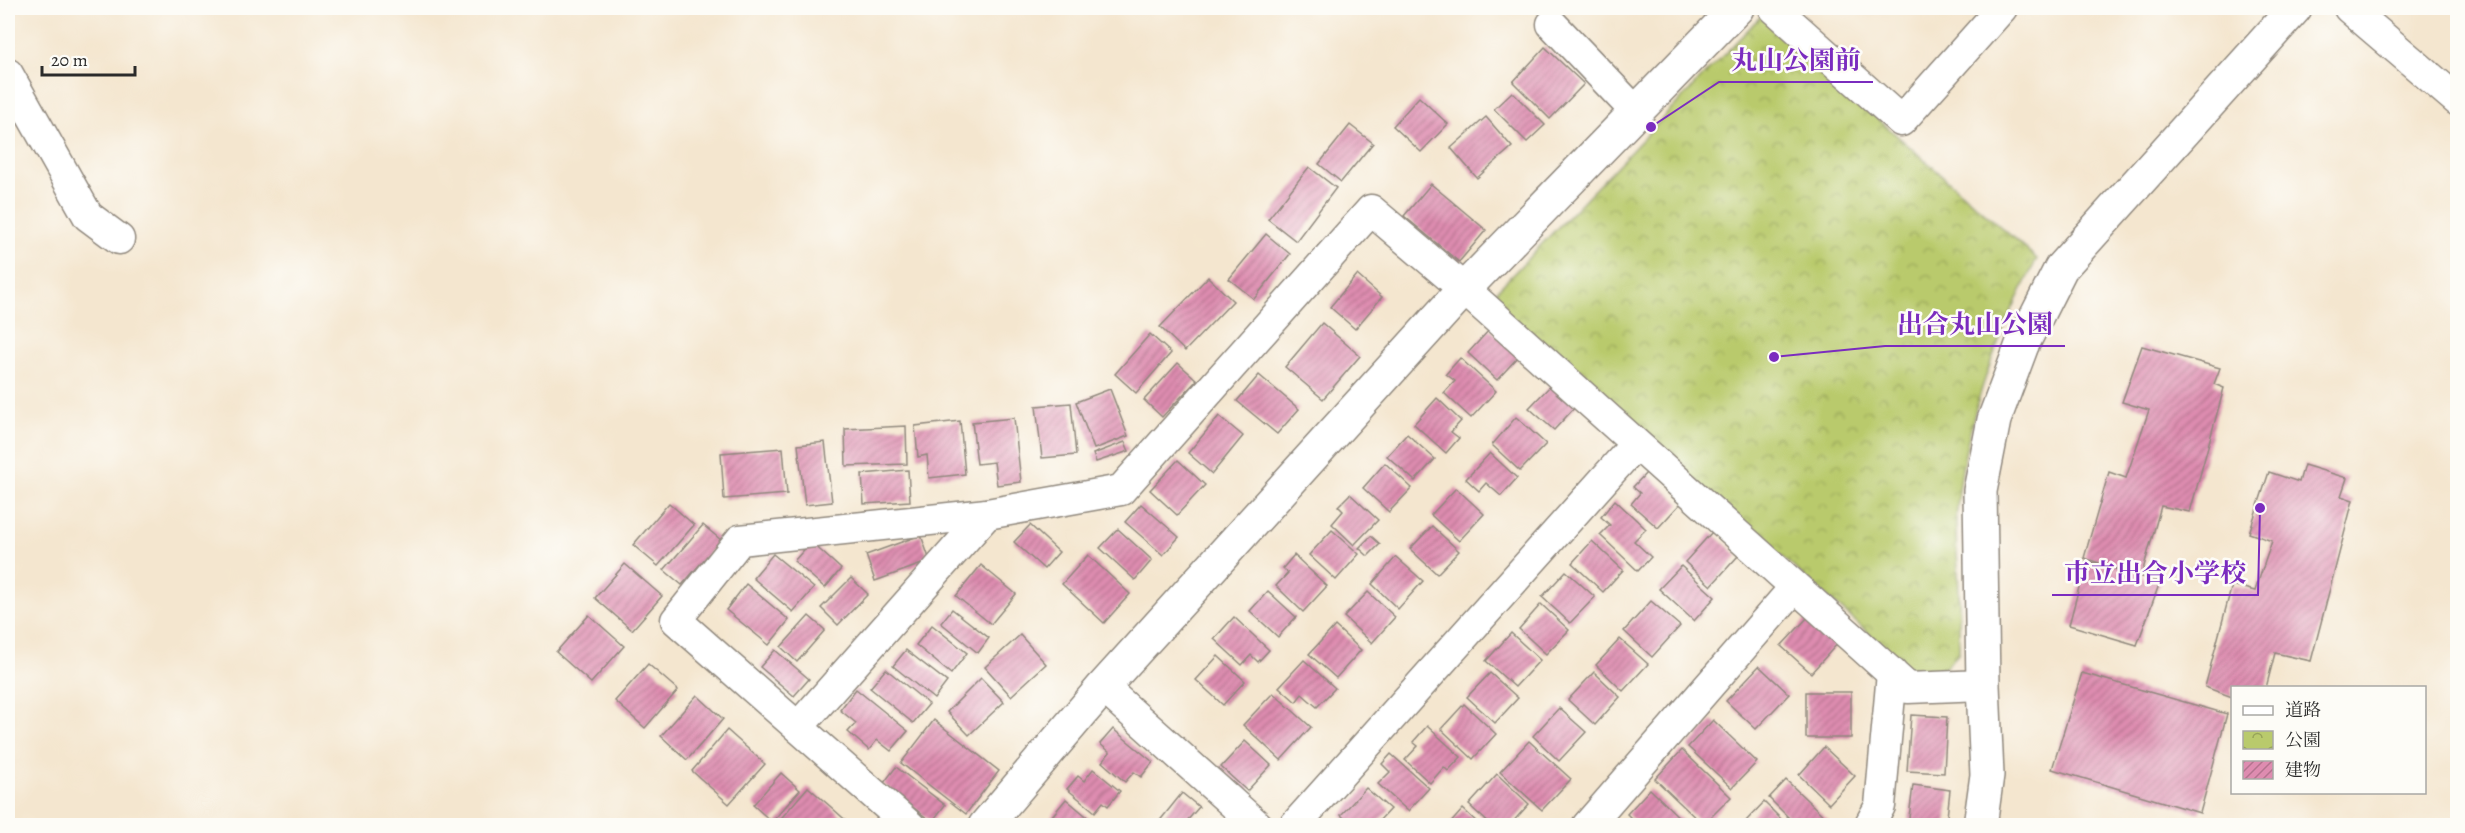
<svg xmlns="http://www.w3.org/2000/svg" width="2465" height="833" font-family="Alegreya,'Noto Serif JP',serif">
<style>
.park{fill:url(#park-crowns);stroke:#727a4c;stroke-width:1.5}
.building{fill:url(#building-hatch)}
.lines{fill:none;stroke-linecap:round;stroke-linejoin:round}
.minor-casing{stroke:#90887d;stroke-width:33}
.tertiary-casing{stroke:#90887d;stroke-width:36}
.minor{stroke:#fff;stroke-width:30}
.tertiary{stroke:#fff;stroke-width:33}
.leader{fill:none;stroke:#7b2cbf;stroke-width:2}
.callout-dot{fill:#7b2cbf;stroke:#fdfcf7;stroke-width:2}
.callout-label{font-size:26px;text-anchor:middle;font-weight:bold;fill:#7b2cbf;stroke:#fdfcf7;stroke-width:5;stroke-linejoin:round;paint-order:stroke}
</style>
<defs>
<pattern id="park-crowns" width="20" height="18" patternUnits="userSpaceOnUse" patternTransform="scale(1.5)"><rect width="20" height="18" fill="#b9ca6c"/><path d="M2 6a3 3 0 1 1 6 0M12 15a3 3 0 1 1 6 0" fill="none" stroke="#97a459"/></pattern>
<pattern id="building-hatch" width="6" height="6" patternUnits="userSpaceOnUse" patternTransform="scale(1.5)"><rect width="6" height="6" fill="#de8cb0"/><path d="M-1 1l2-2M0 6l6-6M5 7l2-2" fill="none" stroke="#b4738f"/></pattern>
</defs>
<rect width="100%" height="100%" fill="#fdfcf7"/>
<filter id="ink" filterUnits="userSpaceOnUse"><feTurbulence type="fractalNoise" baseFrequency=".0167" numOctaves="2"/><feDisplacementMap in="SourceGraphic" scale="12" xChannelSelector="R" yChannelSelector="G"/><feConvolveMatrix kernelMatrix="1 2 1 2 8 2 1 2 1" color-interpolation-filters="sRGB"/></filter>
<filter id="wash" filterUnits="userSpaceOnUse"><feTurbulence type="fractalNoise" baseFrequency=".008" numOctaves="4" result="noise"/><feDisplacementMap in="SourceGraphic" scale="24" xChannelSelector="R" yChannelSelector="G"/><feGaussianBlur stdDeviation="1.35" result="paint"/><feColorMatrix in="noise" values="0 0 0 0 0 0 0 0 0 0 0 0 0 0 0 0 0 1.4 0 .05"/><feComposite in="paint" operator="in"/></filter>
<g filter="url(#wash)">
<rect width="100%" height="100%" fill="#f4e6cf"/>
<!-- park -->
<path class="park" d="M1761,16l276,243c-43,81 -74,169 -81,260 -1,18 2,37 2,55 2,26 1,52 1,78l-16,18 -28,4 -426,-375z"/>
<g id="blocks">
<!-- building -->
<g class="building">
<polygon points="1545,47 1584,84 1550,119 1513,82"/>
<polygon points="1512,92 1545,125 1527,142 1494,109"/>
<polygon points="1419,97 1448,124 1421,152 1393,126"/>
<polygon points="1486,117 1512,147 1477,178 1451,148"/>
<polygon points="1350,125 1373,143 1341,182 1319,164"/>
<polygon points="1309,167 1336,188 1296,241 1268,219"/>
<polygon points="1431,184 1486,230 1459,262 1404,216"/>
<polygon points="1266,234 1290,254 1254,299 1229,279"/>
<polygon points="1357,275 1382,297 1355,329 1330,307"/>
<polygon points="1208,277 1233,301 1185,351 1160,327"/>
<polygon points="1322,323 1360,356 1323,399 1285,367"/>
<polygon points="1490,329 1519,356 1497,380 1468,353"/>
<polygon points="1150,334 1171,353 1136,393 1115,374"/>
<polygon points="2142,346 2220,368 2214,384 2224,388 2190,512 2161,506 2141,577 2160,582 2137,645 2069,625 2086,561 2133,574 2084,558 2109,472 2126,478 2149,410 2122,402"/>
<polygon points="1460,358 1496,391 1471,418 1444,393 1455,381 1446,374"/>
<polygon points="1178,363 1197,380 1162,417 1144,400"/>
<polygon points="1259,375 1299,409 1277,434 1237,401"/>
<polygon points="1553,383 1577,405 1554,430 1529,408"/>
<polygon points="1110,389 1128,436 1094,449 1076,402"/>
<polygon points="1437,398 1461,421 1451,432 1459,438 1446,453 1414,424"/>
<polygon points="1071,403 1076,455 1042,458 1036,406"/>
<polygon points="1219,416 1243,436 1212,474 1188,453"/>
<polygon points="1516,417 1546,444 1520,471 1492,445"/>
<polygon points="1014,418 1021,482 997,485 994,462 977,464 972,422"/>
<polygon points="960,421 965,474 929,478 927,455 918,457 915,426"/>
<polygon points="906,426 907,464 846,466 845,429"/>
<polygon points="1407,434 1435,459 1415,481 1387,456"/>
<polygon points="825,442 832,502 805,505 798,445"/>
<polygon points="1125,442 1129,451 1096,462 1093,454"/>
<polygon points="783,448 787,494 724,499 721,453"/>
<polygon points="1490,453 1517,478 1501,496 1486,483 1479,491 1466,479"/>
<polygon points="1178,460 1205,485 1177,515 1150,490"/>
<polygon points="1385,463 1412,488 1389,512 1363,488"/>
<polygon points="2304,465 2347,478 2341,496 2353,500 2311,661 2275,653 2266,688 2232,688 2232,697 2205,687 2232,585 2255,591 2272,541 2249,533 2269,472 2299,482"/>
<polygon points="908,470 910,501 864,504 862,474"/>
<polygon points="1646,473 1680,504 1658,528 1631,504 1640,493 1633,487"/>
<polygon points="1456,488 1484,514 1459,541 1431,515"/>
<polygon points="1350,494 1378,520 1354,545 1332,524 1343,511 1338,506"/>
<polygon points="1615,500 1646,529 1634,541 1651,557 1638,571 1600,535 1610,525 1601,517"/>
<polygon points="669,503 694,525 658,566 633,545"/>
<polygon points="1141,504 1179,537 1163,555 1125,522"/>
<polygon points="703,525 721,540 682,585 664,570"/>
<polygon points="1030,525 1059,552 1044,569 1014,542"/>
<polygon points="1432,526 1459,551 1437,574 1410,549"/>
<polygon points="1118,529 1152,560 1135,580 1100,548"/>
<polygon points="1332,530 1359,554 1336,580 1309,555"/>
<polygon points="1712,532 1738,556 1711,586 1685,562"/>
<polygon points="921,535 930,561 875,581 866,555"/>
<polygon points="1371,536 1380,544 1368,556 1359,548"/>
<polygon points="1592,541 1623,570 1603,592 1572,563"/>
<polygon points="811,542 841,569 825,588 794,561"/>
<polygon points="773,554 814,588 793,612 753,578"/>
<polygon points="1088,555 1130,594 1104,623 1062,584"/>
<polygon points="1294,555 1327,586 1303,612 1276,586 1288,573 1283,568"/>
<polygon points="1396,557 1423,581 1398,609 1372,584"/>
<polygon points="625,564 662,596 632,630 595,598"/>
<polygon points="981,565 1016,594 991,624 956,596"/>
<polygon points="1681,566 1715,597 1694,621 1659,589"/>
<polygon points="1566,571 1595,597 1570,623 1542,597"/>
<polygon points="851,578 868,594 838,625 821,608"/>
<polygon points="746,584 789,620 769,645 726,610"/>
<polygon points="1268,591 1296,617 1278,637 1250,611"/>
<polygon points="1368,592 1395,617 1372,643 1344,617"/>
<polygon points="1651,601 1680,626 1652,657 1624,631"/>
<polygon points="1541,604 1569,630 1546,654 1519,629"/>
<polygon points="952,609 989,638 978,653 941,623"/>
<polygon points="589,615 624,646 591,683 556,652"/>
<polygon points="1810,615 1839,642 1811,673 1781,646"/>
<polygon points="809,616 825,630 797,662 781,647"/>
<polygon points="1234,617 1269,650 1258,662 1251,655 1242,665 1214,639"/>
<polygon points="932,625 967,653 951,674 916,645"/>
<polygon points="1335,626 1361,650 1336,678 1309,654"/>
<polygon points="1511,633 1540,660 1515,687 1486,661"/>
<polygon points="1020,635 1046,664 1011,696 985,667"/>
<polygon points="1620,639 1648,664 1623,691 1596,665"/>
<polygon points="775,650 809,679 794,696 760,667"/>
<polygon points="906,650 947,682 934,699 893,666"/>
<polygon points="1218,656 1245,681 1223,705 1196,680"/>
<polygon points="1304,660 1335,688 1317,707 1302,694 1296,702 1279,687"/>
<polygon points="648,664 678,690 645,728 615,701"/>
<polygon points="1759,666 1789,694 1756,729 1726,701"/>
<polygon points="886,669 929,704 913,723 870,688"/>
<polygon points="1594,672 1620,697 1595,725 1568,700"/>
<polygon points="1490,673 1518,698 1495,723 1467,697"/>
<polygon points="2082,673 2227,714 2200,813 2052,769"/>
<polygon points="981,678 1004,702 969,735 947,712"/>
<polygon points="856,689 908,731 891,751 877,740 869,750 848,732 856,723 840,710"/>
<rect x="1806" y="692" width="45" height="46"/>
<polygon points="1273,693 1311,727 1281,760 1243,725"/>
<polygon points="697,695 723,719 687,760 661,736"/>
<polygon points="1464,704 1496,734 1473,759 1441,729"/>
<polygon points="1559,708 1586,732 1559,761 1533,736"/>
<polygon points="1911,715 1947,717 1944,773 1907,771"/>
<polygon points="934,720 999,771 966,814 901,763"/>
<polygon points="1713,720 1757,762 1732,788 1688,747"/>
<polygon points="1427,726 1461,757 1448,771 1444,767 1430,783 1405,760 1418,746 1413,742"/>
<polygon points="1113,729 1153,762 1141,777 1134,772 1125,782 1102,762 1110,752 1100,744"/>
<polygon points="727,730 765,764 729,804 692,771"/>
<polygon points="1245,741 1271,765 1247,791 1221,767"/>
<polygon points="1529,741 1571,779 1542,810 1500,772"/>
<polygon points="1824,747 1855,776 1829,804 1799,775"/>
<polygon points="1682,750 1731,797 1703,825 1655,779"/>
<polygon points="1391,754 1429,788 1408,811 1378,784 1390,772 1382,764"/>
<polygon points="896,767 945,805 932,822 883,784"/>
<polygon points="1093,769 1120,791 1108,806 1103,802 1095,812 1067,789 1078,776 1084,781"/>
<polygon points="781,773 800,790 772,822 753,805"/>
<polygon points="1497,774 1529,804 1509,826 1492,826 1469,805"/>
<polygon points="1786,780 1829,821 1825,826 1797,826 1769,798"/>
<polygon points="1913,785 1950,790 1946,826 1908,826"/>
<polygon points="808,787 831,807 852,826 780,826 777,823"/>
<polygon points="1366,788 1390,809 1377,823 1379,826 1352,826 1341,815"/>
<polygon points="1650,789 1688,826 1639,826 1627,814"/>
<polygon points="1182,793 1199,807 1186,822 1190,826 1161,826 1158,823"/>
<polygon points="1066,799 1098,826 1044,826"/>
<polygon points="1764,802 1788,826 1751,826 1746,821"/>
<polygon points="1463,809 1481,826 1448,826"/>
</g>
</g>
</g>
<g filter="url(#ink)">
<use href="#blocks" fill-opacity="0" stroke="#90887d" stroke-width="1.5"/>
<g class="lines">
<defs>
<g id="minor">
<polyline points="1774,8 1901,121 2002,8"/>
<polyline points="2349,8 2458,101"/>
<polyline points="1552,24 1636,112"/>
<polyline points="8,74 88,216 119,239"/>
<polyline points="1103,687 1258,826"/>
<polyline points="798,727 987,514"/>
<polyline points="910,826 676,620 740,540 987,514 1121,490 1371,210 1464,289 1908,688 1983,685"/>
<polyline points="1294,826 1635,445"/>
<polyline points="1587,826 1795,587"/>
<polyline points="1869,826 1880,806 1892,673"/>
</g>
<g id="tertiary">
<polyline points="985,826 1103,687 1464,289 1737,8"/>
<polyline points="1980,826 1987,775 1983,685 1980,491 1994,420 2022,345 2061,268 2295,8"/>
</g>
</defs>
<!-- minor casing -->
<use href="#minor" class="minor-casing"/>
<!-- tertiary casing -->
<use href="#tertiary" class="tertiary-casing"/>
<!-- minor -->
<use href="#minor" class="minor"/>
<!-- tertiary -->
<use href="#tertiary" class="tertiary"/>
</g>
</g>
<!-- callouts -->
<path class="leader" d="M1651 127L1719 82H1873M1774 357L1885 346H2065M2260 508L2258 595H2052"/>
<g class="callout-dot">
<circle cx="1651" cy="127" r="6"/>
<circle cx="1774" cy="357" r="6"/>
<circle cx="2260" cy="508" r="6"/>
</g>
<g class="callout-label">
<text x="1796" y="69">丸山公園前</text>
<text x="1975" y="333">出合丸山公園</text>
<text x="2155" y="582">市立出合小学校</text>
</g>
<!-- margin -->
<rect width="2465" height="833" fill="none" stroke="#fdfcf7" stroke-width="30"/>
<!-- legend -->
<rect x="2231" y="686" width="195" height="108" fill="#fdfcf7" stroke="#a9a8a5" stroke-width="1.5"/>
<rect x="2243" y="706" width="30" height="9" fill="#ffffff" stroke="#a9a8a5" stroke-width="1.5"/>
<text x="2285" y="716" font-size="18" fill="#2b2b2b">道路</text>
<rect x="2243" y="731" width="30" height="18" fill="url(#park-crowns)" stroke="#a9a8a5" stroke-width="1.5"/>
<text x="2285" y="746" font-size="18" fill="#2b2b2b">公園</text>
<rect x="2243" y="761" width="30" height="18" fill="url(#building-hatch)" stroke="#a9a8a5" stroke-width="1.5"/>
<text x="2285" y="776" font-size="18" fill="#2b2b2b">建物</text>
<!-- scale -->
<path d="M42 66v9h93v-9" fill="none" stroke="#2b2b2b" stroke-width="3"/>
<text x="51" y="66" font-size="18" fill="#2b2b2b" stroke="#fdfcf7" stroke-width="4.5" paint-order="stroke">20 m</text>
</svg>
